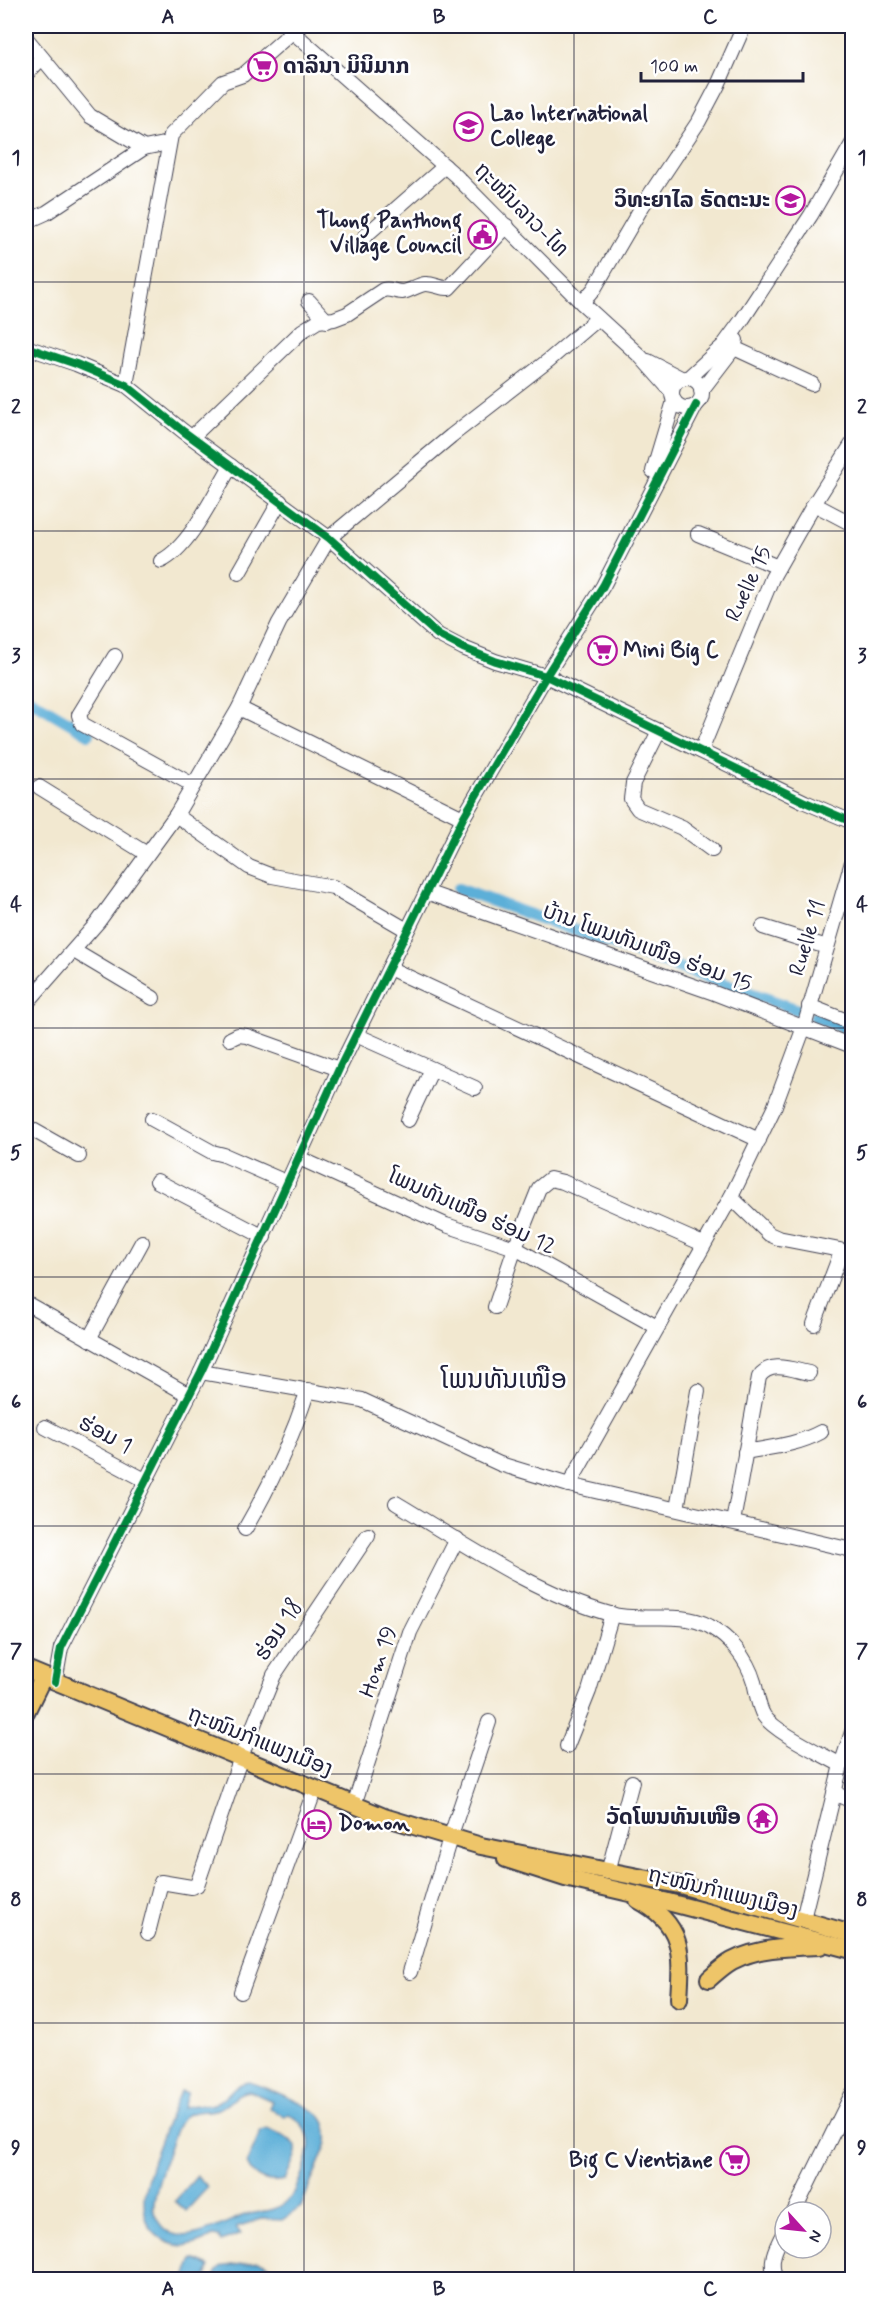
<svg xmlns="http://www.w3.org/2000/svg" width="878" height="2305" font-family="Mynerve,'Noto Sans Lao',sans-serif">
<style>
.water{fill:#5cafd8;stroke:#3f688a;stroke-width:1.5;fill-rule:evenodd}
.lines{fill:none;stroke-linecap:round;stroke-linejoin:round}
.canal{stroke:#5cafd8;stroke-width:12}
.minor-casing{stroke:#414051;stroke-width:16}
.major-casing{stroke:#414051;stroke-width:20}
.minor{stroke:#fff;stroke-width:14}
.major{stroke:#eec569;stroke-width:16}
.cycleway-casing{stroke:#fff;stroke-width:11}
.cycleway{stroke:#00873e;stroke-width:8}
.grid{fill:none;stroke:#22223b;stroke-width:1.5;stroke-opacity:0.55}
.labels{text-anchor:middle;dominant-baseline:central;stroke-width:5;stroke-linejoin:round;paint-order:stroke}
.poi-label{font-size:22px;font-weight:bold;fill:#22223b;stroke:#fff;text-anchor:start}
.street-label{font-size:22px;fill:#22223b;stroke:#fff}
.quarter-label{font-size:26px;fill:#22223b;stroke:#fff}
.neatline{fill:none;stroke:#22223b;stroke-width:2}
.grid-label{font-size:20px;text-anchor:middle;font-weight:bold;fill:#22223b}
</style>
<rect width="100%" height="100%" fill="#fff"/>
<filter id="ink" filterUnits="userSpaceOnUse"><feTurbulence type="fractalNoise" baseFrequency=".0167" numOctaves="2"/><feDisplacementMap in="SourceGraphic" scale="12" xChannelSelector="R" yChannelSelector="G"/><feConvolveMatrix kernelMatrix="1 2 1 2 8 2 1 2 1" color-interpolation-filters="sRGB"/></filter>
<filter id="wash" filterUnits="userSpaceOnUse"><feTurbulence type="fractalNoise" baseFrequency=".008" numOctaves="4" result="noise"/><feDisplacementMap in="SourceGraphic" scale="24" xChannelSelector="R" yChannelSelector="G"/><feGaussianBlur stdDeviation="1.35" result="paint"/><feColorMatrix in="noise" values="0 0 0 0 0 0 0 0 0 0 0 0 0 0 0 0 0 1.4 0 .05"/><feComposite in="paint" operator="in"/></filter>
<g filter="url(#wash)">
<rect width="100%" height="100%" fill="#f2e8d0"/>
<!-- water -->
<g class="water">
<path d="M249,2082c16,5 62,23 72,35 6,7 7,17 6,26l-26,64 -19,13 -21,-1 -25,8 5,7 -20,8 -2,-5 -6,-1c-16,9 -31,14 -48,5 -15,-8 -21,-23 -21,-39 -1,-25 26,-86 36,-111l7,2 -4,15c13,-6 24,0 34,-5 14,-8 13,-18 32,-21zM249,2091l23,10 -3,7 16,9 3,-3c28,15 24,37 13,62 -4,11 -7,20 -16,27 -12,9 -26,8 -40,12 -25,8 -71,41 -89,2 -2,-3 -3,-9 -2,-13 1,-13 21,-79 29,-87 10,-8 24,-4 35,-8 14,-5 15,-16 31,-18z"/>
<path d="M268,2129c37,16 32,15 17,51 -16,4 -32,-1 -38,-17l14,-32z"/>
<polygon points="197,2176 208,2187 186,2211 175,2201"/>
<polygon points="193,2259 210,2266 205,2279 186,2278"/>
<path d="M256,2261c12,1 19,6 17,18h-59c3,-21 26,-10 42,-18z"/>
</g>
<g class="lines">
<!-- canal -->
<g class="canal">
<polyline points="26,697 89,734"/>
<polyline points="458,889 798,1010"/>
<polyline points="815,1017 852,1031"/>
</g>
</g>
</g>
<g filter="url(#ink)">
<g class="lines">
<defs>
<g id="minor">
<polyline points="286,26 456,176 582,303 641,357 672,392"/>
<polyline points="26,38 90,116 144,148"/>
<polyline points="26,74 42,58"/>
<polyline points="26,222 46,213 144,148 169,143"/>
<polyline points="365,236 445,166"/>
<polyline points="309,301 327,321"/>
<polyline points="582,303 594,289 643,205 699,121 718,85 744,26"/>
<polyline points="26,347 76,364 126,385 183,431 329,538 438,635 463,648 495,661 546,676 805,802 852,822"/>
<polyline points="734,348 812,384"/>
<polyline points="648,361 683,379"/>
<polyline points="688,378 723,346 742,320 811,215 852,144"/>
<circle cx="687" cy="393" r="15"/>
<polyline points="126,385 171,135 223,82 243,75 298,27"/>
<polyline points="701,391 734,348 736,340"/>
<path d="M192,437l110,-106 16,-10 16,-2 13,-5 36,-24c7,-2 11,2 19,2 8,-1 15,-7 23,-8 8,-1 15,5 24,4l58,-62"/>
<polyline points="653,471 674,401"/>
<polyline points="814,504 852,524"/>
<polyline points="698,534 778,567"/>
<path d="M161,561c29,-14 53,-67 70,-95"/>
<polyline points="239,573 280,501"/>
<polyline points="115,656 79,715 82,724 193,785"/>
<polyline points="239,708 463,818"/>
<polyline points="659,731 633,783 631,799 638,809 682,828 712,850"/>
<polyline points="701,751 772,578 814,504 852,444"/>
<polyline points="39,787 147,854"/>
<polyline points="176,815 249,867 272,876 333,887 407,930"/>
<polyline points="426,892 714,993 852,1046"/>
<polyline points="763,927 827,947"/>
<polyline points="74,951 153,998"/>
<polyline points="389,968 759,1140"/>
<polyline points="26,1004 98,922 176,815 239,708 279,623 329,538 451,436 549,360 598,318"/>
<polyline points="809,1006 852,1023"/>
<polyline points="356,1035 475,1088"/>
<polyline points="230,1039 238,1035 247,1036 339,1069"/>
<polyline points="152,1119 212,1152 224,1155 288,1183"/>
<polyline points="408,1120 432,1069"/>
<polyline points="26,1126 79,1156"/>
<polyline points="299,1158 446,1225 515,1248 657,1327"/>
<polyline points="157,1181 264,1237"/>
<polyline points="731,1197 769,1234 778,1238 840,1250 840,1255 814,1324"/>
<polyline points="26,1303 189,1395"/>
<polyline points="495,1307 515,1248 539,1188 550,1179 563,1182 703,1244"/>
<polyline points="89,1339 142,1242"/>
<polyline points="201,1372 362,1400 500,1464 569,1485 852,1550"/>
<polyline points="45,1427 145,1480"/>
<path d="M745,1452c27,-5 52,-7 76,-20"/>
<polyline points="569,1485 731,1197 774,1108 804,1027 852,862"/>
<path d="M396,1503c67,40 139,90 214,111 32,9 69,-4 99,12 21,12 38,32 45,56 3,11 4,25 10,34 12,17 58,38 77,49"/>
<polyline points="677,1509 698,1391"/>
<path d="M733,1522l26,-145c11,-17 34,-7 50,-4"/>
<path d="M245,1529c27,-46 46,-88 63,-139"/>
<polyline points="55,1682 61,1648 201,1372 339,1069 463,818 546,676 603,586 696,405"/>
<polyline points="567,1746 589,1691 612,1614"/>
<polyline points="834,1793 852,1801"/>
<polyline points="354,1805 410,1632 457,1539"/>
<polyline points="608,1872 632,1782"/>
<polyline points="803,1919 841,1765 852,1732"/>
<polyline points="148,1933 161,1882 191,1887 197,1885 241,1757 274,1675 368,1535"/>
<polyline points="410,1972 450,1838 489,1722"/>
<polyline points="241,1992 315,1789"/>
<polyline points="794,2212 852,2094"/>
<path d="M776,2280c-8,-20 0,-33 9,-50"/>
</g>
<g id="major">
<polyline points="26,1669 384,1817 481,1846 684,1886 852,1934"/>
<polyline points="26,1712 43,1677"/>
<polyline points="506,1859 565,1878 664,1901 852,1950"/>
<path d="M638,1900c46,24 44,53 41,99"/>
<path d="M709,1979c7,-6 14,-13 23,-18 26,-14 59,-14 88,-15"/>
</g>
</defs>
<!-- minor casing -->
<use href="#minor" class="minor-casing"/>
<!-- major casing -->
<use href="#major" class="major-casing"/>
<!-- minor -->
<use href="#minor" class="minor"/>
<!-- major -->
<use href="#major" class="major"/>
<defs>
<g id="cycleway">
<polyline points="26,347 76,364 126,385 183,431 329,538 438,635 463,648 495,661 546,676 805,802 852,822"/>
<polyline points="55,1682 61,1648 201,1372 339,1069 463,818 546,676 603,586 696,405"/>
</g>
</defs>
<!-- cycleway casing -->
<use href="#cycleway" class="cycleway-casing"/>
<!-- cycleway -->
<use href="#cycleway" class="cycleway"/>
</g>
</g>
<!-- grid -->
<path class="grid" d="M304,26v2254M574,26v2254M26,282h826M26,531h826M26,779h826M26,1028h826M26,1277h826M26,1526h826M26,1774h826M26,2023h826"/>
<!-- icons -->
<defs>
<symbol id="supermarket-ring" viewBox="-11 -11 22 22"><circle r="9.5" fill="#fff" stroke="#b5179e" stroke-width="1.5"/><path d="M-6-5.5h2.5l.6 2H6L4.5 2H-2.5L-4.4-4H-6ZM-1.5 3.2a1.3 1.3 0 1 0 .1 0ZM3 3.2a1.3 1.3 0 1 0 .1 0Z" fill="#b5179e"/></symbol>
<symbol id="university-ring" viewBox="-11 -11 22 22"><circle r="9.5" fill="#fff" stroke="#b5179e" stroke-width="1.5"/><path d="M0-5L7-2L0 1L-7-2ZM-4 1L0 2.5L4 1V4Q0 6-4 4Z" fill="#b5179e"/></symbol>
<symbol id="school-ring" viewBox="-11 -11 22 22"><circle r="9.5" fill="#fff" stroke="#b5179e" stroke-width="1.5"/><path d="M0-5L7-2L0 1L-7-2ZM-4 1L0 2.5L4 1V4Q0 6-4 4Z" fill="#b5179e"/></symbol>
<symbol id="civic-ring" viewBox="-11 -11 22 22"><circle r="9.5" fill="#fff" stroke="#b5179e" stroke-width="1.5"/><path d="M-.6-6.5H3V-4.5H.6V-3L4-1V1h2V6H-6V1h2V-1L-.6-3ZM-1.2 2.5V6h2.4V2.5Z" fill="#b5179e"/></symbol>
<symbol id="temple-ring" viewBox="-11 -11 22 22"><circle r="9.5" fill="#fff" stroke="#b5179e" stroke-width="1.5"/><path d="M0-6L5-2H3V0L6.5 2.5H4V6H1.5V3h-3V6H-4V2.5H-6.5L-3 0V-2H-5Z" fill="#b5179e"/></symbol>
<symbol id="hotel-ring" viewBox="-11 -11 22 22"><circle r="9.5" fill="#fff" stroke="#b5179e" stroke-width="1.5"/><path d="M-6-4.5h1.5V1H6V5H4.5V3h-9V5H-6ZM-4 0a1.8 1.8 0 1 1 3.6 0ZM.5 0V-2.5h3Q6-2.5 6 0Z" fill="#b5179e"/></symbol>
</defs>
<g fill-rule="evenodd">
<use href="#supermarket-ring" x="246" y="50" width="33" height="33"/>
<use href="#university-ring" x="452" y="110" width="33" height="33"/>
<use href="#school-ring" x="774" y="184" width="33" height="33"/>
<use href="#civic-ring" x="466" y="218" width="33" height="33"/>
<use href="#supermarket-ring" x="586" y="634" width="33" height="33"/>
<use href="#temple-ring" x="746" y="1802" width="33" height="33"/>
<use href="#hotel-ring" x="300" y="1808" width="33" height="33"/>
<use href="#supermarket-ring" x="718" y="2144" width="33" height="33"/>
</g>
<g class="labels">
<!-- poi labels -->
<g class="poi-label">
<text x="283" y="67">ດາລິນາ ມິນິມາກ</text>
<text x="490" y="114">Lao International<tspan x="490" dy="25">College</tspan></text>
<text x="770" y="201" text-anchor="end">ວິທະຍາໄລ ຣັດຕະນະ</text>
<text x="462" y="221" text-anchor="end">Thong Panthong<tspan x="462" dy="25">Village Council</tspan></text>
<text x="623" y="651">Mini Big C</text>
<text x="741" y="1818" text-anchor="end">ວັດໂພນທັນເໜືອ</text>
<text x="338" y="1824">Domon</text>
<text x="713" y="2161" text-anchor="end">Big C Vientiane</text>
</g>
<!-- street labels -->
<g class="street-label">
<text transform="translate(521 210) rotate(45)">ຖະໜົນລາວ-ໄທ</text>
<text transform="translate(749 584) rotate(-65)">Ruelle 15</text>
<text transform="translate(808 938) rotate(-73)">Ruelle 11</text>
<text transform="translate(647 948) rotate(20)">ບ້ານ ໂພນທັນເໜືອ ຮ່ອມ 15</text>
<text transform="translate(472 1212) rotate(24)">ໂພນທັນເໜືອ ຮ່ອມ 12</text>
<text transform="translate(105 1435) rotate(28)">ຮ່ອມ 1</text>
<text transform="translate(279 1630) rotate(-57)">ຮ່ອມ 18</text>
<text transform="translate(379 1662) rotate(-71)">Hom 19</text>
<text transform="translate(260 1742) rotate(22)">ຖະໜົນກຳແພງເມືອງ</text>
<text transform="translate(723 1893) rotate(14)">ຖະໜົນກຳແພງເມືອງ</text>
</g>
<!-- quarter labels -->
<g class="quarter-label">
<text x="504" y="1381">ໂພນທັນເໜືອ</text>
</g>
</g>
<!-- margin -->
<rect width="878" height="2305" fill="none" stroke="#fff" stroke-width="66"/>
<!-- north arrow -->
<g transform="translate(803 2230) rotate(117)"><circle r="28" fill="#ffffff" stroke="#a7a7b1" stroke-width="1.5"/>
<path d="M0-4.5L10 22L0 15L-10 22Z" fill="#b5179e"/>
<text y="-9" font-size="16" font-weight="bold" text-anchor="middle" fill="#22223b">N</text>
</g>
<!-- scale -->
<path d="M641 72v9h162v-9" fill="none" stroke="#22223b" stroke-width="3"/>
<text x="650" y="72" font-size="18" fill="#22223b" stroke="#ffffff" stroke-width="4.5" paint-order="stroke">100 m</text>
<rect x="33" y="33" width="812" height="2239" class="neatline"/>
<g class="grid-label">
<text x="168" y="23">A</text>
<text x="439" y="23">B</text>
<text x="710" y="23">C</text>
<text x="16" y="164">1</text>
<text x="862" y="164">1</text>
<text x="16" y="413">2</text>
<text x="862" y="413">2</text>
<text x="16" y="662">3</text>
<text x="862" y="662">3</text>
<text x="16" y="911">4</text>
<text x="862" y="911">4</text>
<text x="16" y="1159">5</text>
<text x="862" y="1159">5</text>
<text x="16" y="1408">6</text>
<text x="862" y="1408">6</text>
<text x="16" y="1657">7</text>
<text x="862" y="1657">7</text>
<text x="16" y="1906">8</text>
<text x="862" y="1906">8</text>
<text x="16" y="2154">9</text>
<text x="862" y="2154">9</text>
<text x="168" y="2295">A</text>
<text x="439" y="2295">B</text>
<text x="710" y="2295">C</text>
</g>
</svg>
